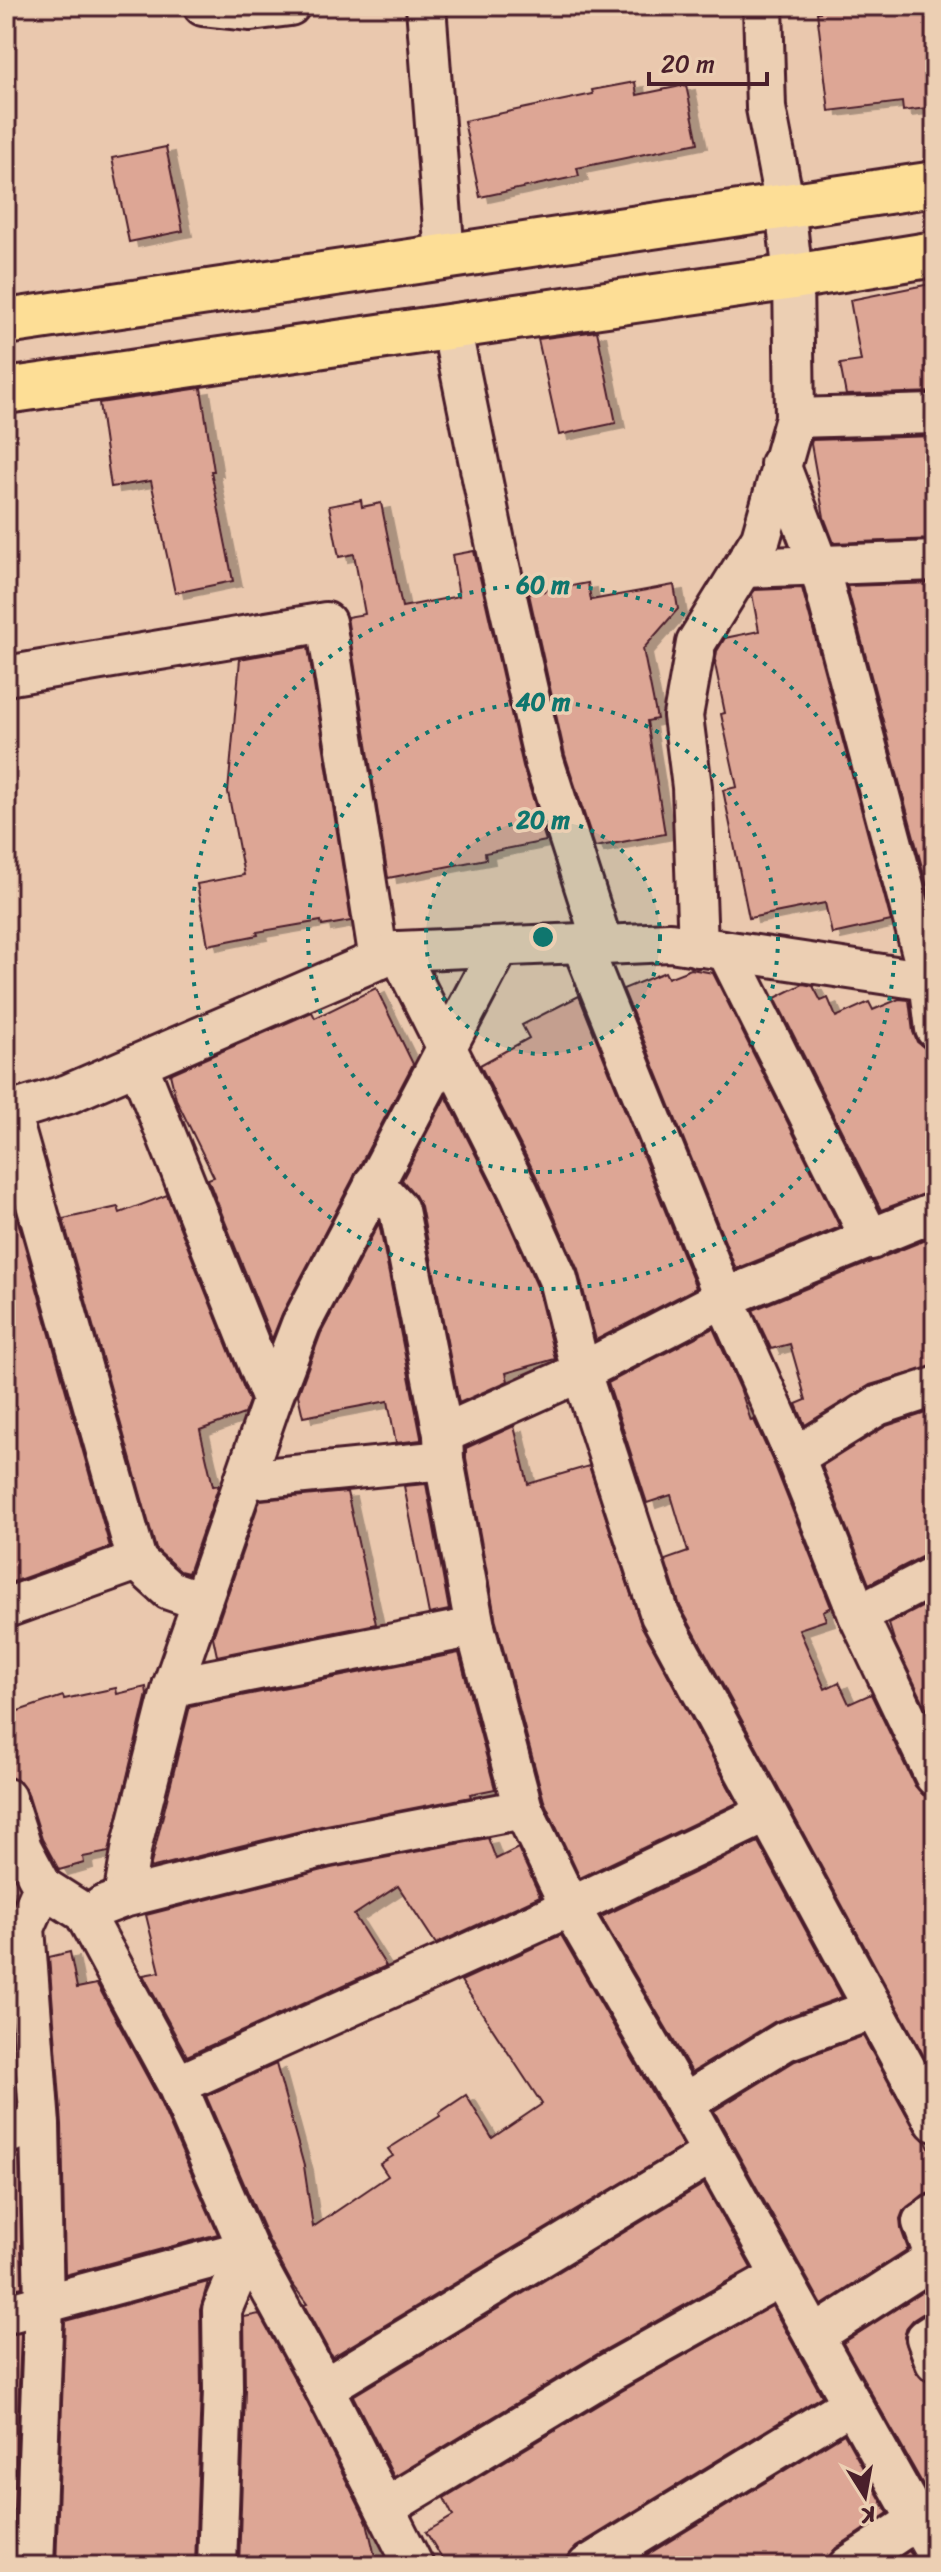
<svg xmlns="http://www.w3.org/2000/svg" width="941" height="2572" font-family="Sriracha,sans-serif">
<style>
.building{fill:#dda695;stroke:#4a1f2b;stroke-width:2;filter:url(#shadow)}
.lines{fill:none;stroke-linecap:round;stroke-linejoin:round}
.minor-casing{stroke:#4a1f2b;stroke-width:44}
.major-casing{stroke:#4a1f2b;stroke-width:50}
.minor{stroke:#eccfb3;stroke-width:38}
.major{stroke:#fdde96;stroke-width:44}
.ring{fill:none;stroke:#0f766e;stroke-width:4;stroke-dasharray:4 8}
.centre{fill:#0f766e;stroke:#eccfb3;stroke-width:4}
.ring-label{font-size:24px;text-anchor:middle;font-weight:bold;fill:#0f766e;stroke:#eccfb3;stroke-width:7;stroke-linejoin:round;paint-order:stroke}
</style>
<defs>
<filter id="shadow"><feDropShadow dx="9" dy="5" stdDeviation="0" flood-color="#0004"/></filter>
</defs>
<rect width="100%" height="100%" fill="#eac8ae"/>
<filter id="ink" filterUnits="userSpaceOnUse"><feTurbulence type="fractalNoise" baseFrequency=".0125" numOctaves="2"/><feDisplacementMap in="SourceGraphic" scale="16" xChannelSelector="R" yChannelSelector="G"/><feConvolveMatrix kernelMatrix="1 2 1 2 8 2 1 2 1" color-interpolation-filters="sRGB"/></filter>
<g filter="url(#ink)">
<!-- building -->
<g class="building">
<polygon points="819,6 935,6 935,107 903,111 902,102 829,111 817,12 820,12"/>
<polygon points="635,82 637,95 686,85 698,143 577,168 579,176 480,197 464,121 593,94 592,90"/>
<polygon points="166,147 183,231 129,242 112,158"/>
<polygon points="935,283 935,392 846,395 840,364 861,361 850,300"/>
<polygon points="597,331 616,423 559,435 538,339"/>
<polygon points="201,388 214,471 211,471 233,581 175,593 151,481 111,487 99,403"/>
<polygon points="935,436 935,539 834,543 824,517 811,444 812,440"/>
<polygon points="361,500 362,507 381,503 402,607 459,596 452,555 474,551 523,766 546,841 485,853 486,859 388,878 347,617 365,614 354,554 339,557 329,506"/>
<polygon points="588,583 591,600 674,585 678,609 643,649 657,719 647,721 665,834 595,847 565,755 529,594"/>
<polygon points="935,583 935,911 934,912 847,586"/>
<polygon points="802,588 891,921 832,934 825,903 749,918 723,790 737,787 721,714 725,713 715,664 717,651 725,638 759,631 752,594 755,590"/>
<polygon points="308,647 351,921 322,926 321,921 257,932 258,935 208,945 197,884 244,875 228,792 240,659"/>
<polygon points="691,969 713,973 840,1227 736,1269 623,989 665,972 668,978"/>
<polygon points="803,984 813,986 821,1001 828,998 836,1017 869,1002 873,1010 899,999 909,1000 913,1032 917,1042 926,1049 935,1051 935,1190 881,1210 775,998"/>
<polygon points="376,988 413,1064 282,1314 272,1339 208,1179 214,1177 176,1099 170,1074 312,1012 315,1018"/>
<polygon points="579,996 696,1288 596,1340 578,1270 539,1182 480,1065 529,1038 522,1025"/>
<polygon points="446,1096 499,1201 537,1286 555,1359 506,1373 508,1381 459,1403 421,1206 415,1195 402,1180"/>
<polygon points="6,1179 110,1547 10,1583 6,1566"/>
<polygon points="167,1195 249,1401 244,1414 200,1430 213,1486 219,1485 188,1573 180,1571 156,1549 63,1219 118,1207 120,1213"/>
<polygon points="379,1223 421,1437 421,1440 396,1443 388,1401 303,1417 298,1395 321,1333"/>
<polygon points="935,1236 935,1366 870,1385 805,1425 796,1404 806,1400 790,1344 771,1349 753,1310"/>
<polygon points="713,1328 740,1388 751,1421 754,1420 775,1466 831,1607 823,1611 826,1620 799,1629 825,1689 839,1682 849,1704 871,1694 915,1786 923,1795 935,1799 935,2067 931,2069 680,1606 665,1560 688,1552 671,1495 647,1503 608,1383"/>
<polygon points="935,1410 935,1553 925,1555 869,1584 822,1466 886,1426"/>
<polygon points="514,1426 528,1484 589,1466 641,1625 737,1803 580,1878 544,1801 496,1622 466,1458 466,1448"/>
<polygon points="426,1484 449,1610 429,1614 404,1486"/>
<polygon points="347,1492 376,1624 217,1656 213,1637 260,1500"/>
<polygon points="935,1600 935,1726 895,1643 889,1624"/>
<polygon points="459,1653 495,1789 470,1794 471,1797 321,1826 150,1868 190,1706"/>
<polygon points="146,1687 147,1694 109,1852 83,1857 84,1863 59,1870 42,1839 27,1791 20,1781 6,1777 6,1715 63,1696 64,1699 116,1688 117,1694"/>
<polygon points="488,1838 496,1859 518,1848 540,1896 436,1944 398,1886 354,1915 386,1966 187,2056 143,1975 160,1972 146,1915 331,1868"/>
<polygon points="758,1842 842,1997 774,2022 692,2072 601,1917"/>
<polygon points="9,1885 14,1899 6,1917 6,1886"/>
<polygon points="561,1935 683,2146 332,2357 304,2305 307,2304 291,2282 268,2239 206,2096 276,2064 304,2166 313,2227 388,2176 380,2164 393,2156 388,2149 440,2116 439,2113 466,2095 492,2138 542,2104 461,1981"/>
<polygon points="70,1952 77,1988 97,1984 157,2095 218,2234 65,2275 62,2124 49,1957"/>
<polygon points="6,1968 17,2108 6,2111"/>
<polygon points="863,2036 916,2132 926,2142 935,2160 935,2192 923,2195 903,2211 900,2219 901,2229 908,2249 822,2305 714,2111 795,2061"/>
<polygon points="19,2153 22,2287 6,2291 6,2155"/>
<polygon points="704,2184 751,2268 599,2353 394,2477 353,2396"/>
<polygon points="208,2282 200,2310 201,2390 195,2566 56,2566 65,2321"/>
<polygon points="935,2284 935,2310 924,2313 913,2320 907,2327 904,2337 915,2370 922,2379 935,2383 935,2488 926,2490 843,2343"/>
<polygon points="772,2306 822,2396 576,2547 567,2558 554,2566 447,2566 426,2532 453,2516 444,2498 621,2391"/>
<polygon points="259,2314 305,2398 367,2522 376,2561 351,2566 239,2566 245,2390 244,2317"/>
<polygon points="21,2333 14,2510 6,2511 6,2335"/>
<polygon points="844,2434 888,2513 836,2548 829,2556 826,2566 629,2566"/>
<polygon points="909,2551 919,2566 888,2566"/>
</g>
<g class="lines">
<defs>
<g id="minor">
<polyline points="203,6 251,11 290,6"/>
<polyline points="426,6 445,257"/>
<polyline points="451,326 500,566 544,761 603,945"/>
<polyline points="795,418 935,414"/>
<polyline points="780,464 819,566 929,980 935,1029"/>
<polyline points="743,568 935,561"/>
<polyline points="6,676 326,622 379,960"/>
<polyline points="581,943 724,1298 795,1457 858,1615 935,1777"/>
<polyline points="698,947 692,787 683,716 696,643 761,538 795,418 793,277 785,206 766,108 763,6"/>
<polyline points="398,951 519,1192 558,1279 581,1372 660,1615 935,2122"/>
<polyline points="727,952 871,1240"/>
<polyline points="138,1064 272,1400"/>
<polyline points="10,1112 137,1561"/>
<polyline points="6,1113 68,1094 398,951 581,943 603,945 670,942 935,982"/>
<polyline points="374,1183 399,1210 443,1434 444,1460 475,1627 523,1809 570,1907 684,2103 917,2520 848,2566"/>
<polyline points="443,1434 581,1372 724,1298 935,1212"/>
<polyline points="795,1457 877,1406 935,1387"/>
<polyline points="244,1480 444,1460"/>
<polyline points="6,1608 137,1561 169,1590 201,1601"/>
<polyline points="858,1615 935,1575"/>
<polyline points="172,1687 475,1627"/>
<polyline points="6,1798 22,1848 43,1887 84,1913 177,2085 248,2249 324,2388 414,2566"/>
<polyline points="123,1898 132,1845 172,1687 272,1400 301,1324 499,948"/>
<polyline points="102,1906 123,1898 326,1847 523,1809"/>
<polyline points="177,2085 570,1907 767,1813"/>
<polyline points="684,2103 785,2041 874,2009"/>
<polyline points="6,2134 40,2125"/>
<polyline points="935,2214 922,2222 935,2258"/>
<polyline points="6,2314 248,2249"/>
<polyline points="935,2332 926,2338 935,2362"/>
<polyline points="814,2336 935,2258"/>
<polyline points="324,2388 711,2154"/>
<polyline points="385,2508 610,2372 780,2277"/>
<polyline points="935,2510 917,2520 935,2552"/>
<polyline points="34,2566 44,2304 40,2125 25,1928 43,1887"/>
<polyline points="217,2566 223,2390 222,2310 248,2249"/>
<polyline points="587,2566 851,2404"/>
</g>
<g id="major">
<polyline points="6,322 935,184"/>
<polyline points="6,391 793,277 935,254"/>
</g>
</defs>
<!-- minor casing -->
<use href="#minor" class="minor-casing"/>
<!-- major casing -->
<use href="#major" class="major-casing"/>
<!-- minor -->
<use href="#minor" class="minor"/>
<!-- major -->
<use href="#major" class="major"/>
</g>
</g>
<!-- distance rings -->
<circle cx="543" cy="937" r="117" fill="#0f766e" fill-opacity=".12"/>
<g class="ring">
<circle cx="543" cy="937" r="117"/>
<circle cx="543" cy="937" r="235"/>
<circle cx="543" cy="937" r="352"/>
</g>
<circle cx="543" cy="937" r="12" class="centre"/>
<g class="ring-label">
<text x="543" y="593">60 m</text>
<text x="543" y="710">40 m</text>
<text x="543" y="828">20 m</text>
</g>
<!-- margin -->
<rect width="941" height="2572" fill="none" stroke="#eccfb3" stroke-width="32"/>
<rect x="16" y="16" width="909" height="2540" fill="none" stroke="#4a1f2b" stroke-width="3" filter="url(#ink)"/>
<!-- north arrow -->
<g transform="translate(865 2496) rotate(169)" stroke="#eccfb3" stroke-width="6" paint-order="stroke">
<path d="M0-6L14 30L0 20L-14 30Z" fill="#4a1f2b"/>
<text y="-12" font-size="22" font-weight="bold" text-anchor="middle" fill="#4a1f2b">K</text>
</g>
<!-- scale -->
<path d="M649 72v12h118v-12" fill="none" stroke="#4a1f2b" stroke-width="4"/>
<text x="661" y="72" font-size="24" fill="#4a1f2b" stroke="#eccfb3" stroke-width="6" paint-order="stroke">20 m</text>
</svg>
